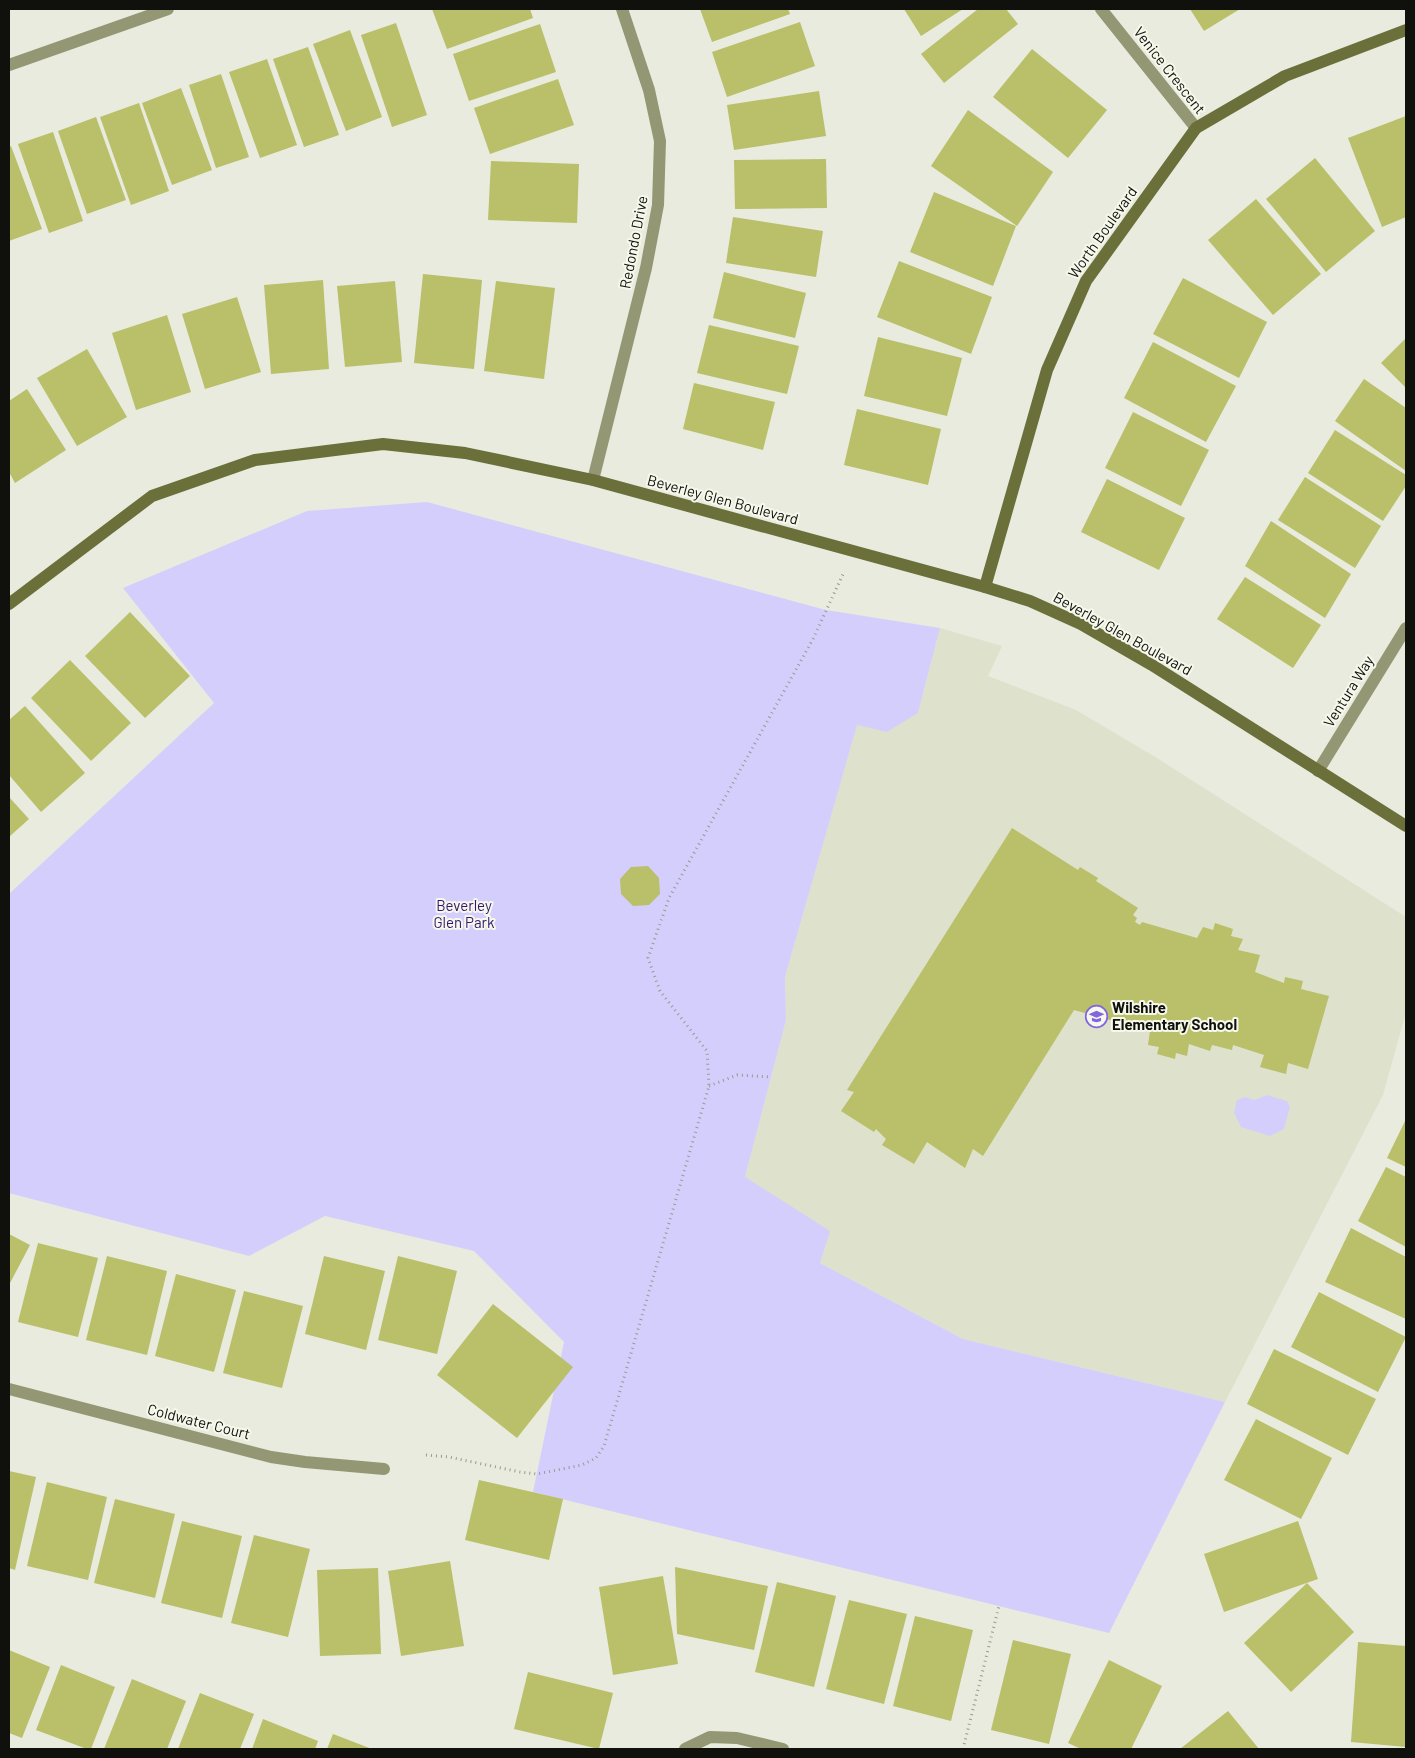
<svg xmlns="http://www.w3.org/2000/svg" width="1415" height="1758" font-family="Barlow,sans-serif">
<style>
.built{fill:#dee1cc}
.green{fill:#d4cefc}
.building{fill:#babf69}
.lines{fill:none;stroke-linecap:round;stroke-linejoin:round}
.path{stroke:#999a90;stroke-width:3;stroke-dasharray:1 4;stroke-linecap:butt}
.street{stroke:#949774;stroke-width:12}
.secondary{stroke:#6b6f3a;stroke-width:12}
.labels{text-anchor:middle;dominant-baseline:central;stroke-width:4;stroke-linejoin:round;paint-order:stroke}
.street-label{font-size:15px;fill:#10100c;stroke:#f6f8eb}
.park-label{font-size:15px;fill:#33166e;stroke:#f6f8eb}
.poi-label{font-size:15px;font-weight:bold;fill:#10100c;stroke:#f6f8eb;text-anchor:start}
</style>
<rect width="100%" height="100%" fill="#e9ebde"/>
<!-- built -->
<polygon class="built" points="940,628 1002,646 988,676 1076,710 1157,758 1406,917 1406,1012 1383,1095 1225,1402 963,1339 820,1263 745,1177 786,1020 785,977 857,724 918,713"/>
<!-- green -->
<g class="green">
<polygon points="427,502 826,610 940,628 918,713 887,732 857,725 785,977 786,1020 745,1177 830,1231 820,1263 963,1339 1225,1402 1109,1633 533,1492 564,1342 474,1251 325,1216 249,1256 9,1193 9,894 214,703 123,588 307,511"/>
<polygon points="1267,1095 1287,1101 1290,1107 1284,1129 1270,1136 1241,1127 1234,1113 1237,1100 1245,1097 1254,1100"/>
</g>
<!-- building -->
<g class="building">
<polygon points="432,9 530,9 533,18 447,49"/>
<polygon points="700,9 788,9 790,14 712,42"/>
<polygon points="904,9 963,9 921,36"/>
<polygon points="978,9 1006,9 1018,24 944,83 921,54"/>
<polygon points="1190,9 1240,9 1204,31"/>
<polygon points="800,22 815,66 727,97 712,52"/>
<polygon points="396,23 427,115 392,127 361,35"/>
<polygon points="540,24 556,72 469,101 453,54"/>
<polygon points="350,30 382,117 346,131 313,44"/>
<polygon points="308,47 339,135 304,147 273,59"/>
<polygon points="1032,49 1107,110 1068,158 993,97"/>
<polygon points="267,59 297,145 260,158 229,72"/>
<polygon points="221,74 249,157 216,168 189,85"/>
<polygon points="558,79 574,125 490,154 474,108"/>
<polygon points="181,88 212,170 172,185 142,103"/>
<polygon points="819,91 826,136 734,150 727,105"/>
<polygon points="139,103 169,191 131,205 100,117"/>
<polygon points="968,110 1053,172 1017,226 931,166"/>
<polygon points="1406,116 1406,217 1382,227 1348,138"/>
<polygon points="96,117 126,200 87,214 58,131"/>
<polygon points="53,132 83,221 49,233 18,144"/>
<polygon points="11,146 42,229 9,241 9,147"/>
<polygon points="1315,158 1375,231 1326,272 1266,199"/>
<polygon points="826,159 827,208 735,209 734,160"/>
<polygon points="491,161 579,164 577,223 488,220"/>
<polygon points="934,192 1016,226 993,286 910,252"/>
<polygon points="1256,199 1321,274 1273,315 1208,240"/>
<polygon points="733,217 823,231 816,277 726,263"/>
<polygon points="899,261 992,297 971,354 877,317"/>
<polygon points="724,272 806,293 795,338 713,318"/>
<polygon points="423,274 482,280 474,369 414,363"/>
<polygon points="1183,278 1267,322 1239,378 1153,334"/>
<polygon points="323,280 329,369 271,374 264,285"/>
<polygon points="395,281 402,362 345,367 337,286"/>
<polygon points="496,281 555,288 544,379 484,371"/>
<polygon points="237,297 261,372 205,389 182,314"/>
<polygon points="167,315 191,392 136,410 112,333"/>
<polygon points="709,325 799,346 787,394 697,373"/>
<polygon points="878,337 962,358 947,416 864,396"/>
<polygon points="1406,338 1406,388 1381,363"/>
<polygon points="1153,342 1236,386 1206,442 1124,398"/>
<polygon points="87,349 127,417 77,446 37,378"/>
<polygon points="1364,379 1406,408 1406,471 1335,421"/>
<polygon points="694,383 775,402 763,450 683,429"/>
<polygon points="27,389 66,450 15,483 9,472 9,401"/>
<polygon points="857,409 941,429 928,485 844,465"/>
<polygon points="1133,412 1209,450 1181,506 1105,468"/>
<polygon points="1335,430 1406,475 1406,486 1383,521 1308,473"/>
<polygon points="1305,477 1381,526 1355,568 1278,520"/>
<polygon points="1107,479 1185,518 1159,570 1081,532"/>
<polygon points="1271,521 1351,574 1325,618 1245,566"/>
<polygon points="1245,577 1321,625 1293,668 1217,619"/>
<polygon points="130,612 190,676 145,718 85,656"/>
<polygon points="70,660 131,723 91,761 31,698"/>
<polygon points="25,706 85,773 41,812 9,775 9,720"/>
<polygon points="9,797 29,819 9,837"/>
<polygon points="1012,828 1078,870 1080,867 1098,878 1096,881 1138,908 1133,915 1137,918 1135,922 1140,925 1142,922 1197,938 1203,927 1213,930 1215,923 1233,929 1231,936 1243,939 1238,950 1260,955 1255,972 1284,983 1285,977 1303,981 1301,989 1329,996 1308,1069 1288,1063 1286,1074 1260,1067 1264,1055 1233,1045 1232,1050 1212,1045 1210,1051 1189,1044 1187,1056 1176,1053 1175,1059 1157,1054 1159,1047 1148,1045 1150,1031 1074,1010 983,1156 973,1149 965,1168 927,1142 914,1164 882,1145 886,1139 876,1129 874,1132 841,1111 854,1092 847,1090"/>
<polygon points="648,866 659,878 660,894 649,905 633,906 621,894 620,879 631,867"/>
<polygon points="1406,1119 1406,1167 1387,1158"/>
<polygon points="1386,1167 1406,1177 1406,1247 1358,1221"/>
<polygon points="1351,1228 1406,1257 1406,1319 1325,1282"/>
<polygon points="9,1234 30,1245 9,1285"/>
<polygon points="38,1243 98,1258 78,1337 18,1322"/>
<polygon points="107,1256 167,1271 147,1355 86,1340"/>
<polygon points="324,1256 385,1271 366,1350 305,1334"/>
<polygon points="398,1256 457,1271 437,1354 378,1340"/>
<polygon points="176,1274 236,1290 214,1372 155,1356"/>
<polygon points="244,1291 303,1306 282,1388 223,1373"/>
<polygon points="1319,1292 1406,1337 1378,1392 1291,1347"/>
<polygon points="493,1304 573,1367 517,1438 437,1375"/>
<polygon points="1274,1349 1376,1399 1348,1455 1247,1404"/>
<polygon points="1256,1419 1332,1458 1301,1519 1224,1480"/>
<polygon points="9,1471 36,1477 15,1570 9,1568"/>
<polygon points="479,1480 563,1499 549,1560 465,1540"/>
<polygon points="47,1482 107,1497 88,1580 27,1566"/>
<polygon points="115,1499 175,1514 155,1598 94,1583"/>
<polygon points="182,1521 242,1536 222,1618 161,1603"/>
<polygon points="1298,1521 1318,1579 1224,1612 1204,1554"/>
<polygon points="254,1535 310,1549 288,1637 231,1623"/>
<polygon points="450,1561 464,1646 401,1656 388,1571"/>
<polygon points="675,1567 768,1586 754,1650 677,1634"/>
<polygon points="378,1568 381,1654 320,1656 317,1570"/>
<polygon points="663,1576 678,1664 613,1675 599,1587"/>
<polygon points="777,1582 836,1596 814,1687 755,1672"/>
<polygon points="1307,1583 1354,1632 1291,1692 1244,1643"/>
<polygon points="849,1600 907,1614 884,1704 826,1689"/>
<polygon points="915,1616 973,1630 951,1721 893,1706"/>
<polygon points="1013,1640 1071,1654 1049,1744 991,1730"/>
<polygon points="1358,1642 1406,1646 1406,1747 1351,1742"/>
<polygon points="9,1650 50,1667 22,1738 9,1733"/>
<polygon points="1109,1660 1162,1686 1131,1749 1081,1749 1068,1743"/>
<polygon points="61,1665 115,1687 91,1749 87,1749 36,1730"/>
<polygon points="528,1672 613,1693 599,1749 514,1729"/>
<polygon points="132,1679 186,1701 167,1749 104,1749"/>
<polygon points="200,1693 254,1714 240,1749 178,1749"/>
<polygon points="1228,1711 1259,1749 1180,1749"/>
<polygon points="263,1719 318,1741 315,1749 252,1749"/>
<polygon points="333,1734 372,1749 327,1749"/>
</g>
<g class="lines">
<!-- path -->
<g class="path">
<polyline points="709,1086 737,1075 771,1077"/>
<polyline points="426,1455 449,1457 520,1472 537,1474 582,1465 596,1458 604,1446 709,1086 707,1051 660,991 648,958 669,898 813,639 844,572"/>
<polyline points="963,1749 999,1606"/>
</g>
<!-- street -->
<g class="street">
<polyline points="1101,9 1196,128"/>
<polyline points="9,65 168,9"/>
<polyline points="593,480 646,268 658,205 660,141 649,90 622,9"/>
<polyline points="1318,771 1406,628"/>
<polyline points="9,1389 271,1457 305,1462 384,1469"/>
<polyline points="685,1749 710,1737 737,1738 783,1749"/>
</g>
<!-- secondary -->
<g class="secondary">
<polyline points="985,587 1047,370 1086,281 1196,128 1285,76 1406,30"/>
<polyline points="9,604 152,496 255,460 383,444 465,453 593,480 985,587 1030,601 1081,624 1152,665 1406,826"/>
</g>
</g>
<!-- icons -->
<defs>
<symbol id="school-ring" viewBox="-11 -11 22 22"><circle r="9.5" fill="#f6f8eb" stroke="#8265e0" stroke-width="1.5"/><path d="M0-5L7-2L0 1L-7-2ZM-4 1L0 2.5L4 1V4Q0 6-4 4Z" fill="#8265e0"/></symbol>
</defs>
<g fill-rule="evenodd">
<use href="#school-ring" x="1084" y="1004" width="25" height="25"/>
</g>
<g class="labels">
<!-- street labels -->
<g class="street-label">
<text transform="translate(1170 70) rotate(52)">Venice Crescent</text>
<text transform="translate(1102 232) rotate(-55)">Worth Boulevard</text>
<text transform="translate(633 242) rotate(-79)">Redondo Drive</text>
<text transform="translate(723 499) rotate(15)">Beverley Glen Boulevard</text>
<text transform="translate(1123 633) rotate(29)">Beverley Glen Boulevard</text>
<text transform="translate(1348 691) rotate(-58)">Ventura Way</text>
<text transform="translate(199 1421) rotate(14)">Coldwater Court</text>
</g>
<!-- park labels -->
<g class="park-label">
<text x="464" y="905">Beverley<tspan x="464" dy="17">Glen Park</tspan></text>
</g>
<!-- poi labels -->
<g class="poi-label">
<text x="1112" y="1007">Wilshire<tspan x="1112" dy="17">Elementary School</tspan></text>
</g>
</g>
<!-- border -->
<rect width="1415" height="1758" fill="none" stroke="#10100c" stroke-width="20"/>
</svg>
